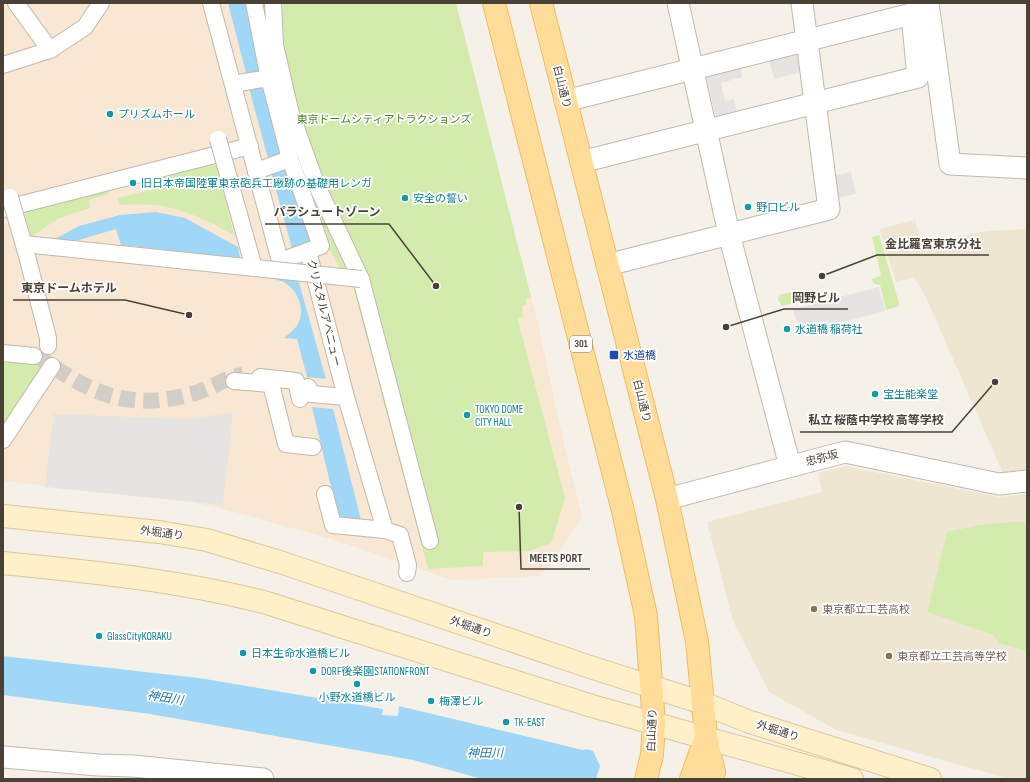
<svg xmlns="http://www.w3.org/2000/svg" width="1030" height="782" font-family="'Sofia Sans Condensed','Noto Sans JP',sans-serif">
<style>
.commercial{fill:#f8e7d3}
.education{fill:#efe6d1}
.green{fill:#d3ecae}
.parking{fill:#e6e4e0}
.water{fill:#a1d7f6}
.pier{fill:#f5f1e9}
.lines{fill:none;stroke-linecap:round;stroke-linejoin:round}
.pedestrian-tunnel{stroke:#d3cec5;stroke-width:16;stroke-dasharray:16 8;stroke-linecap:butt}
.pedestrian-casing{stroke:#c2b8aa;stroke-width:18}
.minor-casing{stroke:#c2b8aa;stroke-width:23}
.secondary-casing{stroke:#dcc697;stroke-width:24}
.primary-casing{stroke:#edbc5f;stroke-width:24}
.pedestrian{stroke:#fff;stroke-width:16}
.minor{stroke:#fff;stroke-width:21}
.secondary{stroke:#fff0c9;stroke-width:22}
.primary{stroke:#ffdd98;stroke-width:22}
.pedestrian-bridge-casing{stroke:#c2b8aa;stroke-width:18;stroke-linecap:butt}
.pedestrian-bridge{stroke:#fff;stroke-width:16}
.culture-dot{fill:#0f9aa8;stroke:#fff;stroke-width:1.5}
.transit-dot{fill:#1a4fb4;stroke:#fff;stroke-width:1.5}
.education-dot{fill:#8d6e63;stroke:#fff;stroke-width:1.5}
.labels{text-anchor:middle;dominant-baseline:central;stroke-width:3.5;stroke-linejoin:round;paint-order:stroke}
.shield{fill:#fff;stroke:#807a72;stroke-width:1}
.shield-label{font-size:10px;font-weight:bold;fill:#4a4136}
.street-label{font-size:11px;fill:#4a4136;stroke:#fff}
.culture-label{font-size:11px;fill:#0d838f;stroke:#fff;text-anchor:start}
.park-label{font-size:11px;fill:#4b8124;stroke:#fff}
.transit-label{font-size:11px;fill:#164399;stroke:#fff;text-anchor:start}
.education-label{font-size:11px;fill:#785e54;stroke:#fff;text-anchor:start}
.water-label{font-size:12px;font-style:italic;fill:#2479ae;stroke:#fff}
.leader{fill:none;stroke:#4a4136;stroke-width:1.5}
.callout-dot{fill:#4a4136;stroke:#fff;stroke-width:1.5}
.callout-label{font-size:12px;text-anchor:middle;font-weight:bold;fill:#4a4136;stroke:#fff;stroke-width:3.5;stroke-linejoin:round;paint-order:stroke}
</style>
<rect width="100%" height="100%" fill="#f5f1e9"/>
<!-- commercial -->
<polygon class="commercial" points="3,3 456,3 537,320 565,448 582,516 550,565 539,576 452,580 335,540 220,508 192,502 3,481"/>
<!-- education -->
<g class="education">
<polygon points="915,220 922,243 988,231 1027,229 1027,469 1003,473 925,295 914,277 896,282 879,229"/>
<polygon points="845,466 999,497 1027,494 1027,779 1010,779 836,730 769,692 733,621 707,522 822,492 818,473"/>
</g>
<!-- green -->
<g class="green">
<path d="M260,3h196l75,294 -6,2 2,5 -5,2 1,11 -5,1 1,6 46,174 -14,45 -21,8 -47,1v14l-55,3 -74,-279c-59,-85 -73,-189 -94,-287z"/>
<path d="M211,163l6,3 17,69c-41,-22 -66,-34 -115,-30l-2,-7 35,-8 -3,-12z"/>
<polygon points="107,189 109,194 89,200 90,208 59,218 31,237 24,210"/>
<polygon points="879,235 900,306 886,310 880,285 874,284 871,279 881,276 872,237"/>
<polygon points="800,290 809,290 810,295 813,295 814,298 782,306 778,300 779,295"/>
<polygon points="3,359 37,363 47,371 3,436"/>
<polygon points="1012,522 1027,522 1027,651 998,643 994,635 927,612 947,532 979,525"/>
</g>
<!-- parking -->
<g class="parking">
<polygon points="798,48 801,72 774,79 768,55"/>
<polygon points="739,61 742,77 721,83 725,101 734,99 737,113 716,118 705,70"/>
<polygon points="851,172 856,194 838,198 833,176"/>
<polygon points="879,287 885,311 804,332 796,319 793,309"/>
<polygon points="233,412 223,505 45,487 54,414 190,419"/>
</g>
<!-- water -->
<g class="water">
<polygon points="228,3 254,3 268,74 247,77"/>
<polygon points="270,84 289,154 269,162 249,88"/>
<polygon points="292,164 318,238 293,252 271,172"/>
<polygon points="156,212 185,218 238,247 240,258 121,245 116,229 72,242 55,239 79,226 120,215"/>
<path d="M276,277l22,2 28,100 -19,-2 -10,-38 -13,-1c6,-5 14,-11 16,-19 5,-16 -8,-38 -24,-39z"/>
<polygon points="312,407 333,409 361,520 338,516"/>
<polygon points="3,656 199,678 383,709 382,715 398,716 399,706 403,707 583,750 586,749 687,779 482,779 413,760 150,714 3,695"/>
</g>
<!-- pier -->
<polygon class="pier" points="592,749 688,777 689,779 596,779 600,766"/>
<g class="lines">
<!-- pedestrian-tunnel -->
<path class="pedestrian-tunnel" d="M34,356l5,1c50,35 87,54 149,38 19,-4 36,-17 55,-20"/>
<defs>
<g id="pedestrian">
<polyline points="211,3 280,261 308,251"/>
<polyline points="254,3 268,74 290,159 321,246 308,251 346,397 385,530 400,535 408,565 407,573"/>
<polyline points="273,3 275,45 291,114 317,186 361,279 430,541"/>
<polyline points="50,50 85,27 101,3"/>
<polyline points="3,65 50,50 16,3"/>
<polyline points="233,84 269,78"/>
<polyline points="256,171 290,159"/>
<polyline points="3,209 250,146"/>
<polyline points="26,252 48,338 48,346"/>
<polyline points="3,353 34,356"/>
<polyline points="260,377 296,381 300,399"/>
<polyline points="234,381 271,384 286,444 313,447"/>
<polyline points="308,387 311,394 346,397"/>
<polyline points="3,440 52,366"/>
<polyline points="325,494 333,525 385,530"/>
</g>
<g id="minor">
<polyline points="678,3 729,234 790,466"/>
<polyline points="928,3 950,164 1027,168"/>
<polyline points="565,101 912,14 923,3"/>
<polyline points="581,162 918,77 912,14"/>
<polyline points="607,265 829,209 802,3"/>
<polyline points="667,499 845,452 999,484 1027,481"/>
<polyline points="3,757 98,765 133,766 263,779"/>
</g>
<g id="secondary">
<polyline points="3,516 159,532 207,540 286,564 590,667 703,703 747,721 930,779"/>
<path d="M3,563c89,9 177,17 264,40l325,103 260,73"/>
</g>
<g id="primary">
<polyline points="494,3 623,511 646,616 654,723 652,755 646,779"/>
<polyline points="541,3 667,499 697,641 706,737 691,779"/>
<polyline points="706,737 714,772 712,779"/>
</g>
</defs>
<!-- pedestrian casing -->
<use href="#pedestrian" class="pedestrian-casing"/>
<!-- minor casing -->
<use href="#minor" class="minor-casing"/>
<!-- secondary casing -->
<use href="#secondary" class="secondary-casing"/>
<!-- primary casing -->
<use href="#primary" class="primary-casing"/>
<!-- pedestrian -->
<use href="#pedestrian" class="pedestrian"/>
<!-- minor -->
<use href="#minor" class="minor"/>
<!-- secondary -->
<use href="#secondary" class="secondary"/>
<!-- primary -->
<use href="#primary" class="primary"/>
<defs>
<g id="pedestrian-bridge">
<polyline points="218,139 254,268"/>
<polyline points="10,197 26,252"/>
<polyline points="24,244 361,279"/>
</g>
</defs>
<!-- pedestrian-bridge casing -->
<use href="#pedestrian-bridge" class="pedestrian-bridge-casing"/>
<!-- pedestrian-bridge -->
<use href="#pedestrian-bridge" class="pedestrian-bridge"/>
</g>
<!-- markers -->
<g class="culture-dot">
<circle cx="110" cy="114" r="4"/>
<circle cx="133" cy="183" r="4"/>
<circle cx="405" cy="198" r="4"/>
<circle cx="748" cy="207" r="4"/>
<circle cx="787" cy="329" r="4"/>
<circle cx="875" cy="394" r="4"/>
<circle cx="467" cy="415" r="4"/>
<circle cx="99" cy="636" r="4"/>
<circle cx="243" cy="653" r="4"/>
<circle cx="313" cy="671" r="4"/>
<circle cx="357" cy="684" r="4"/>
<circle cx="431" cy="701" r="4"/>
<circle cx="506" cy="722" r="4"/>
</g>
<rect class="transit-dot" x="609" y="350" width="10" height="10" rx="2"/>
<g class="education-dot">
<circle cx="814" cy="609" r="4"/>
<circle cx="889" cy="656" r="4"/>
</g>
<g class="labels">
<!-- shield labels -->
<rect class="shield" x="570" y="336" width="22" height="16" rx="3"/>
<g class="shield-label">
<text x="581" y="344">301</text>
</g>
<!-- street labels -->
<g class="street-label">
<text transform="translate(562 87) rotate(76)">白山通り</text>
<text transform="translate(324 313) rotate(76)">クリスタルアベニュー</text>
<text transform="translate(642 401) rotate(76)">白山通り</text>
<text transform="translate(822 458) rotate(-14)">忠弥坂</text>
<text transform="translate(162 533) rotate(8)">外堀通り</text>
<text transform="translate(471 627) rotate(19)">外堀通り</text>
<text transform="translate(652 730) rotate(-88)">白山通り</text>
<text transform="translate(778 731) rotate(18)">外堀通り</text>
</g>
<!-- culture labels -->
<g class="culture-label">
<text x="118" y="114">プリズムホール</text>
<text x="141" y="183">旧日本帝国陸軍東京砲兵工廠跡の基礎用レンガ</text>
<text x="413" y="198">安全の誓い</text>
<text x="756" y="207">野口ビル</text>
<text x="795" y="329">水道橋 稲荷社</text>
<text x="883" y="394">宝生能楽堂</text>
<text x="475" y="409">TOKYO DOME<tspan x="475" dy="13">CITY HALL</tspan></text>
<text x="107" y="636">GlassCityKORAKU</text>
<text x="251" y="653">日本生命水道橋ビル</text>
<text x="321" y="671">DORF後楽園STATIONFRONT</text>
<text x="357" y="697" text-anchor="middle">小野水道橋ビル</text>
<text x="439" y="701">梅澤ビル</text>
<text x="514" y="722">TK-EAST</text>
</g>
<!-- park labels -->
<g class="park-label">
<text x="384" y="119">東京ドームシティアトラクションズ</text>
</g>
<!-- transit labels -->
<g class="transit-label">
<text x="623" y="355">水道橋</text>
</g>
<!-- education labels -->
<g class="education-label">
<text x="822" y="609">東京都立工芸高校</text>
<text x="897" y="656">東京都立工芸高等学校</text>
</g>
<!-- water labels -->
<g class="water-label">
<text transform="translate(165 698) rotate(9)">神田川</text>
<text x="485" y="753">神田川</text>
</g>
</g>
<!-- callouts -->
<path class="leader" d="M436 286L389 224H265M822 276L877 255H989M189 315L125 300H13M726 327L784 309H848M995 382L952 432H800M519 507L521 569H590"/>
<g class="callout-dot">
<circle cx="436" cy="286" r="4"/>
<circle cx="822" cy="276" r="4"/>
<circle cx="189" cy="315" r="4"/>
<circle cx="726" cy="327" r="4"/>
<circle cx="995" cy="382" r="4"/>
<circle cx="519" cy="507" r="4"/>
</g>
<g class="callout-label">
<text x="327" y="216">パラシュートゾーン</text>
<text x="933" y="248">金比羅宮東京分社</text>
<text x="69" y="292">東京ドームホテル</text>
<text x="816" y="302">岡野ビル</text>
<text x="876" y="424">私立 桜蔭中学校 高等学校</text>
<text x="556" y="562">MEETS PORT</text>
</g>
<!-- border -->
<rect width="1030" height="782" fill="none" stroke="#4a4136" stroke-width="8"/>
</svg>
